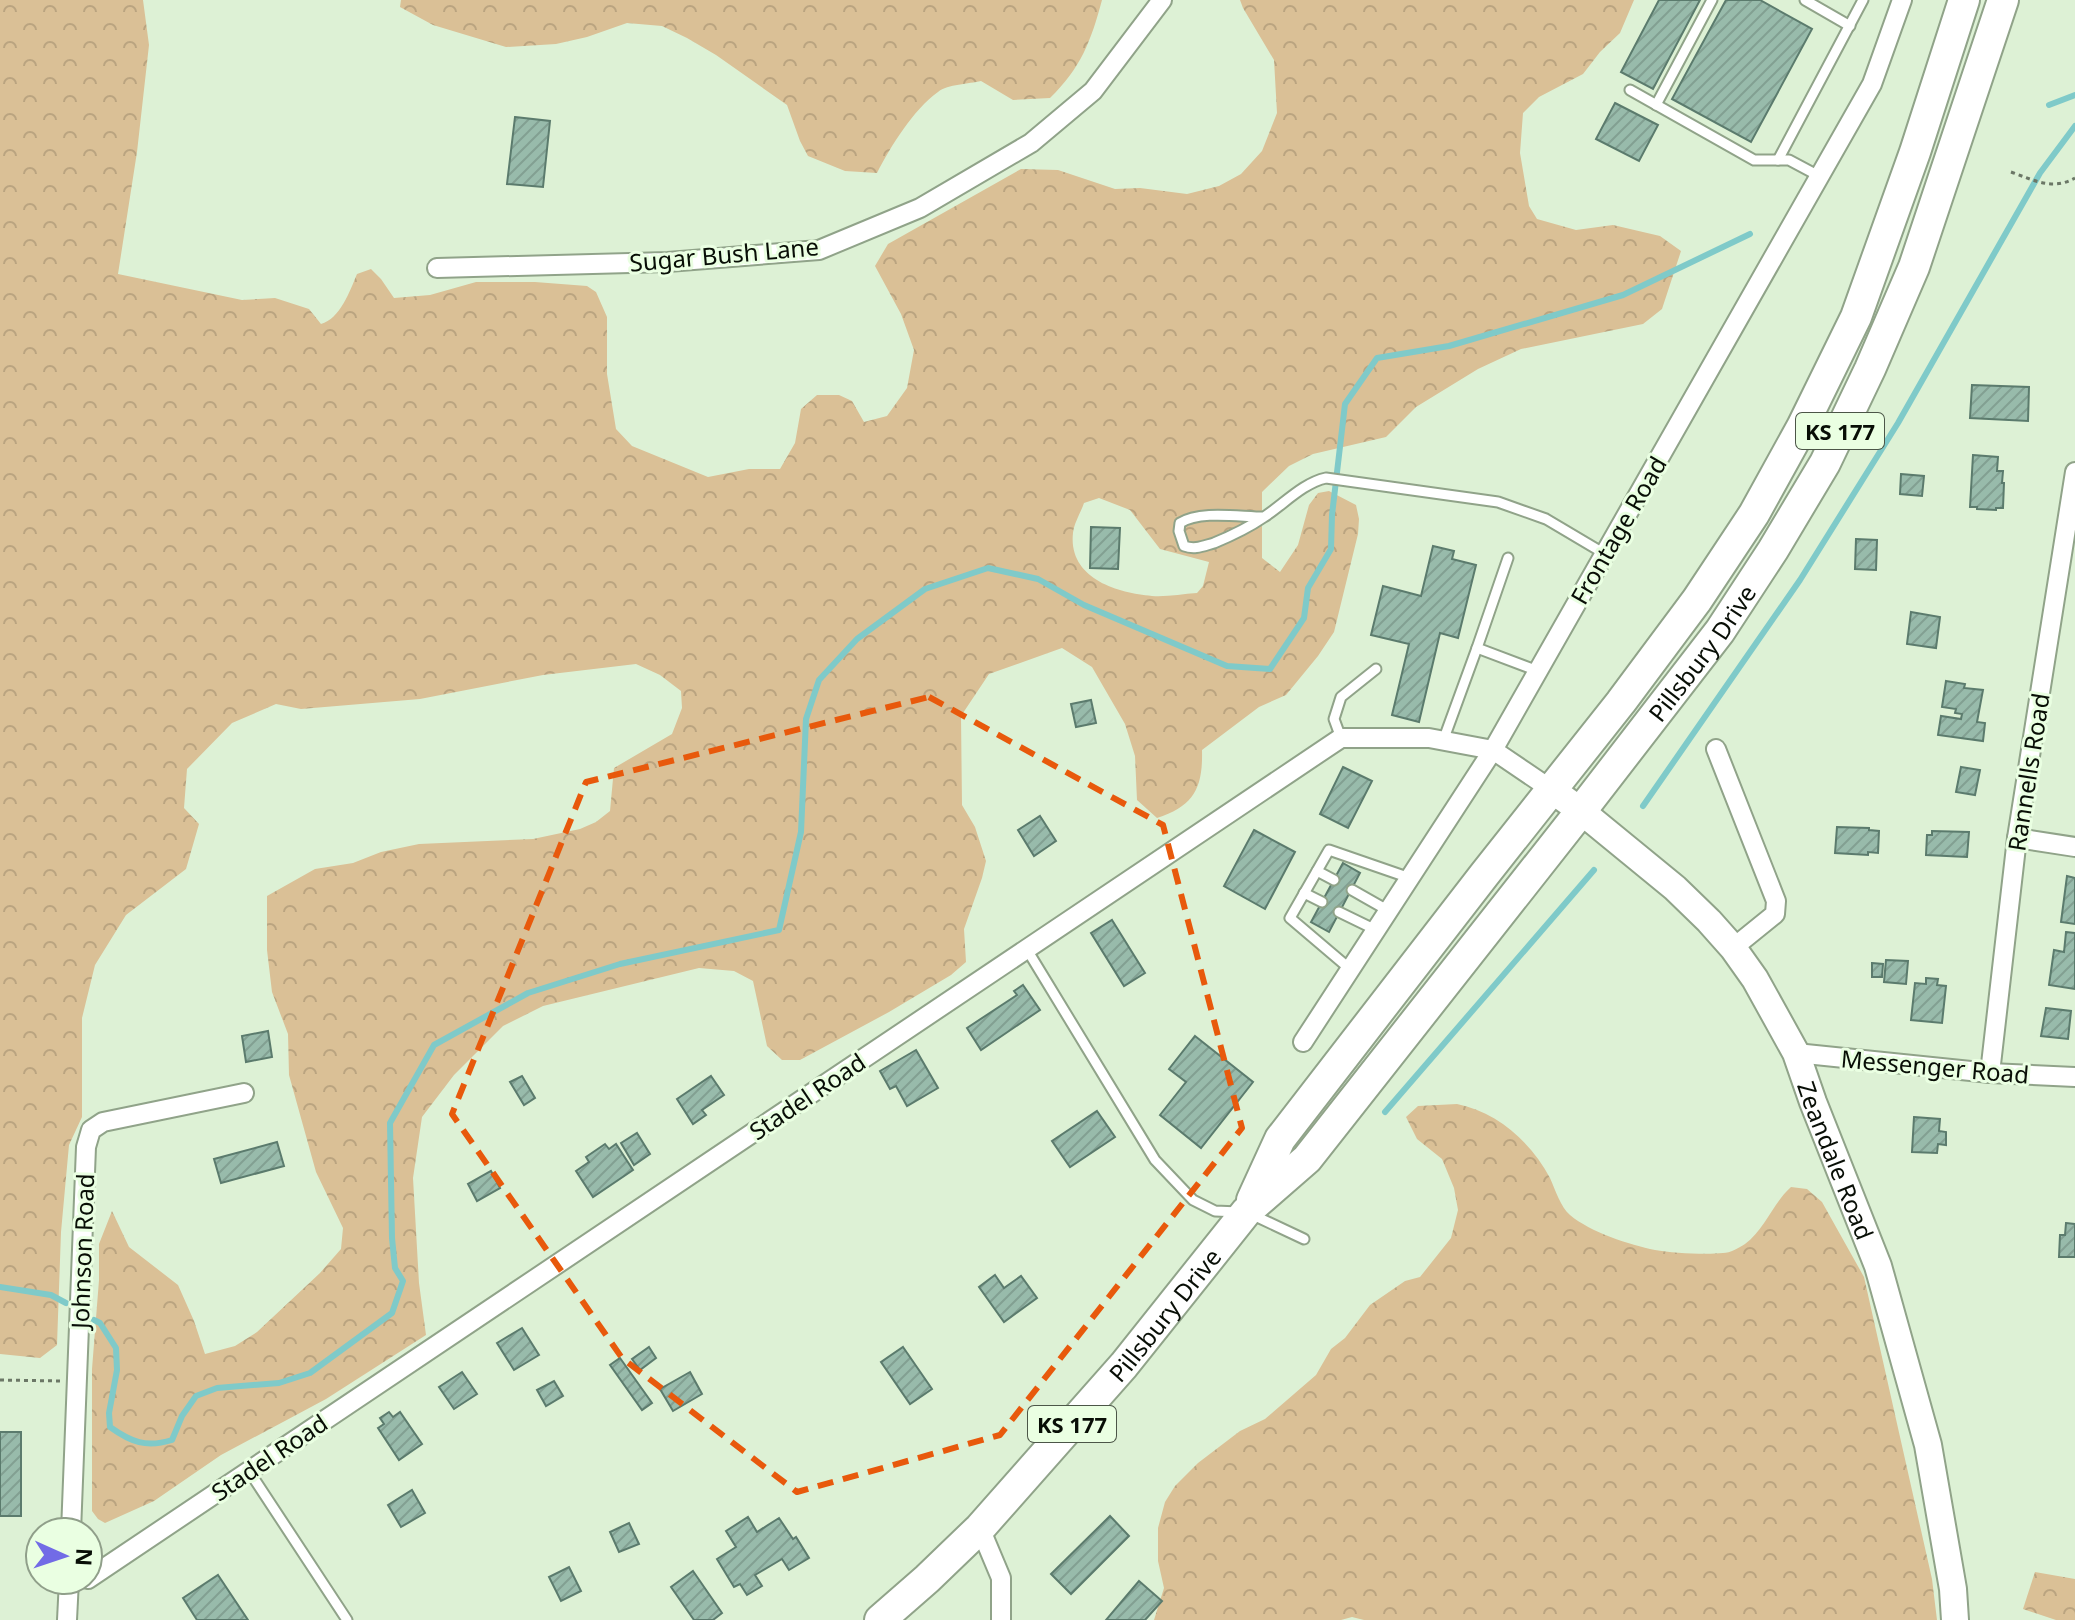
<svg xmlns="http://www.w3.org/2000/svg" width="2075" height="1620" font-family="'Noto Sans',sans-serif">
<style>
.forest{fill:url(#forest-crowns);fill-rule:evenodd}
.lines{fill:none;stroke-linecap:round;stroke-linejoin:round}
.stream{stroke:#7fcac9;stroke-width:6}
.building{fill:url(#building-hatch);stroke:#5b7b6d;stroke-width:2}
.service-casing{stroke:#90a389;stroke-width:13}
.minor-casing{stroke:#90a389;stroke-width:22}
.secondary-casing{stroke:#90a389;stroke-width:30}
.trunk-casing{stroke:#90a389;stroke-width:34}
.path{stroke:#6b7766;stroke-width:3;stroke-dasharray:4 4;stroke-linecap:butt}
.service{stroke:#fff;stroke-width:9}
.minor{stroke:#fff;stroke-width:18}
.secondary{stroke:#fff;stroke-width:26}
.trunk{stroke:#fff;stroke-width:30}
.marked{fill:none;stroke:#e8590c;stroke-width:6;stroke-dasharray:16 10;stroke-linejoin:round}
.labels{text-anchor:middle;dominant-baseline:central;stroke-width:6;stroke-linejoin:round;paint-order:stroke}
.shield{fill:#eaffe2;stroke:#4c5648;stroke-width:2}
.shield-label{font-size:22px;font-weight:bold;fill:#080e06}
.street-label{font-size:24px;fill:#080e06;stroke:#eaffe2}
</style>
<defs>
<pattern id="forest-crowns" width="20" height="18" patternUnits="userSpaceOnUse" patternTransform="scale(2)"><rect width="20" height="18" fill="#dac096"/><path d="M2 6a3 3 0 1 1 6 0M12 15a3 3 0 1 1 6 0" fill="none" stroke="#baa480"/></pattern>
<pattern id="building-hatch" width="6" height="6" patternUnits="userSpaceOnUse" patternTransform="scale(2)"><rect width="6" height="6" fill="#98bbab"/><path d="M-1 1l2-2M0 6l6-6M5 7l2-2" fill="none" stroke="#82a092"/></pattern>
</defs>
<rect width="100%" height="100%" fill="#ddf1d5"/>
<!-- forest -->
<g class="forest">
<path d="M0,0h143l6,45 -12,107 -19,122 124,26 33,-2 34,11 12,15c19,-5 29,-33 36,-50l14,-5 10,10 13,19 36,-3 46,-13h59l52,4 9,6 11,25v57l9,55 16,17 76,31 41,-8h31l15,-26 6,-34 16,-14h22l13,6 12,21 23,-6 20,-28 7,-38 -13,-36 -26,-48 13,-22 133,-75 37,1 57,19 25,-1 47,6 32,-8 22,-12 21,-23 15,-38 -3,-53 -31,-52 -3,-8h394l-14,33 -20,19 -17,22 -44,23 -16,16 -3,40 9,53 8,13 39,11 37,-5 47,11 21,15 -19,58 -19,15 -122,25 -43,20 -62,38 -30,30 -73,17 -24,12 -27,26v66l18,14 18,-27 11,-40 9,-12 11,-2 27,14 3,14 -1,15 -24,98 -16,24 -32,39 -27,12 -57,43c1,38 -8,56 -45,68l-20,-18 -2,-44 -10,-32 -33,-57 -30,-19 -73,26 -28,42 1,89 13,22 11,34 -4,17 -18,51 2,33 -15,13 -62,37 -89,48h-18l-15,-14 -14,-65 -19,-10 -35,-3 -156,38 -40,20 -49,49 -32,42 -9,61 6,105 7,52 -100,64 -105,56 -67,46 -49,22 -7,-4 -6,-8v-142l7,-89v-36l13,-33 17,36 49,38 16,36 11,33 30,-8 22,-14 63,-59 21,-24 2,-21 -27,-56 -27,-97 -1,-41 -16,-42 -5,-42v-54l48,-27 38,-6 28,-11 38,-8 114,-5 47,-10 16,-7 14,-11 4,-43 58,-34 10,-26 -1,-17 -21,-16 -24,-11 -93,11 -123,24 -119,10 -25,-5 -44,19 -45,46 -3,39 15,16 -13,45 -60,46 -31,50 -13,53v99l-13,28 -8,87 -4,113 -17,13 -40,-4zM1099,498l31,12 30,39 49,13 -6,24 -6,7c-15,1 -30,4 -45,3 -36,-3 -84,-18 -79,-63 1,-10 8,-21 11,-30z"/>
<path d="M401,0h701c-11,41 -21,68 -52,98l-37,2 -32,-19c-12,3 -33,3 -43,11 -25,18 -47,54 -61,81l-32,-2 -37,-15 -8,-15 -13,-36 -71,-50 -29,-17 -25,-12 -35,-3 -40,14 -31,7 -50,3 -73,-22 -33,-18z"/>
<path d="M1457,1104c40,8 74,38 93,74 5,11 11,30 20,37 20,17 60,30 85,35 17,3 51,5 68,3 7,0 16,-5 22,-9 20,-15 28,-41 46,-57l16,2 15,13 42,75 68,302 5,41h-573l-12,-3 -11,3h-187l10,-32 -6,-27v-33l7,-26 10,-16 23,-23 42,-32 25,-12 51,-44 15,-26 14,-11 25,-33 35,-24 15,-4 31,-39 7,-28 -4,-22 -12,-29 -25,-20 -11,-22 12,-11z"/>
<polygon points="2035,1572 2075,1579 2075,1620 2056,1620 2023,1609"/>
</g>
<g class="lines">
<!-- stream -->
<g class="stream">
<polyline points="2049,105 2075,95"/>
<polyline points="1643,806 1800,580 1898,423 2040,173 2075,126"/>
<polyline points="1385,1112 1594,870"/>
<polyline points="0,1287 51,1295 66,1303"/>
<path d="M94,1320l6,3 16,25 1,22 -8,43 1,14c21,15 36,21 62,13l10,-24 14,-20 21,-8 62,-5 31,-10 82,-60 11,-32 -8,-13 -3,-30 -2,-115 44,-78 94,-52 92,-29 159,-34 22,-98 5,-113 13,-39 38,-41 68,-50 63,-21 50,11 46,26 143,61 43,3 34,-51 4,-30 23,-39 1,-34 13,-111 32,-46 72,-12 174,-51 127,-61"/>
</g>
</g>
<!-- building -->
<g class="building">
<polygon points="1659,0 1700,0 1653,89 1621,72"/>
<polygon points="1726,0 1760,0 1812,29 1751,142 1672,99"/>
<polygon points="1615,103 1658,125 1639,161 1596,139"/>
<polygon points="515,117 550,121 543,187 507,184"/>
<polygon points="1972,385 2029,387 2028,421 1970,418"/>
<polygon points="1973,455 1998,457 1997,471 2003,471 2002,483 2004,483 2003,508 1996,508 1996,510 1977,509 1977,507 1970,507"/>
<polygon points="1901,474 1924,476 1922,496 1900,494"/>
<polygon points="1091,527 1120,528 1118,569 1090,568"/>
<polygon points="1856,539 1877,540 1876,570 1855,569"/>
<polygon points="1433,546 1454,551 1452,559 1476,565 1458,638 1440,633 1419,722 1392,715 1409,644 1371,635 1383,586 1421,596"/>
<polygon points="1911,612 1940,617 1936,648 1907,644"/>
<polygon points="1946,681 1965,684 1964,688 1983,690 1977,722 1985,723 1983,741 1938,735 1941,716 1961,719 1962,714 1955,713 1956,709 1942,707"/>
<polygon points="1091,700 1096,723 1076,727 1071,704"/>
<polygon points="1343,767 1372,781 1348,828 1320,814"/>
<polygon points="1961,767 1980,770 1975,795 1956,792"/>
<polygon points="1040,816 1056,841 1034,856 1018,830"/>
<polygon points="1837,827 1869,828 1869,830 1879,831 1878,853 1868,852 1868,855 1835,853"/>
<polygon points="1254,830 1295,852 1265,909 1224,886"/>
<polygon points="1932,831 1969,832 1967,857 1926,855 1927,835 1932,835"/>
<polygon points="1343,863 1360,873 1329,932 1311,922"/>
<polygon points="2067,876 2075,878 2075,924 2061,922"/>
<polygon points="1112,920 1145,973 1124,986 1091,933"/>
<polygon points="2066,932 2075,933 2075,989 2049,985 2054,950 2064,952"/>
<polygon points="1886,960 1908,961 1906,984 1884,982"/>
<polygon points="1872,963 1883,964 1882,977 1872,977"/>
<polygon points="1926,978 1938,979 1937,985 1946,986 1942,1023 1911,1020 1915,983 1926,984"/>
<polygon points="1023,985 1040,1010 981,1050 967,1028 1017,995 1014,991"/>
<polygon points="2046,1008 2071,1011 2068,1039 2041,1036"/>
<polygon points="268,1031 272,1057 246,1062 242,1036"/>
<polygon points="1195,1036 1253,1082 1201,1148 1160,1115 1186,1082 1169,1069"/>
<polygon points="916,1050 938,1088 907,1106 896,1086 890,1089 880,1071"/>
<polygon points="522,1076 535,1098 524,1105 510,1082"/>
<polygon points="711,1076 724,1095 702,1110 706,1115 693,1124 677,1099"/>
<polygon points="1097,1111 1115,1137 1070,1167 1052,1141"/>
<polygon points="1914,1117 1940,1119 1939,1131 1946,1132 1946,1145 1938,1144 1937,1153 1912,1152"/>
<polygon points="637,1133 650,1154 634,1165 621,1143"/>
<polygon points="277,1142 284,1166 221,1183 214,1159"/>
<polygon points="605,1144 609,1149 616,1144 633,1170 593,1197 576,1171 589,1162 586,1157"/>
<polygon points="491,1171 500,1188 477,1201 468,1184"/>
<polygon points="2066,1223 2075,1224 2075,1257 2059,1257 2060,1235 2065,1235"/>
<polygon points="995,1275 1004,1288 1021,1276 1037,1298 1004,1322 979,1287"/>
<polygon points="522,1328 539,1355 514,1370 497,1343"/>
<polygon points="649,1347 656,1358 640,1370 632,1359"/>
<polygon points="903,1347 932,1389 910,1404 881,1362"/>
<polygon points="620,1358 652,1403 642,1410 610,1365"/>
<polygon points="462,1372 477,1394 454,1409 439,1387"/>
<polygon points="690,1372 702,1394 673,1411 660,1389"/>
<polygon points="554,1381 563,1396 546,1406 537,1390"/>
<polygon points="389,1412 393,1417 400,1412 422,1444 399,1460 378,1428 384,1424 380,1418"/>
<rect x="0" y="1432" width="21" height="84"/>
<polygon points="412,1490 425,1513 401,1527 388,1505"/>
<polygon points="1110,1516 1129,1536 1071,1594 1051,1574"/>
<polygon points="748,1517 757,1532 779,1518 793,1539 796,1537 809,1558 789,1570 782,1559 755,1575 762,1586 747,1595 740,1584 734,1587 717,1559 736,1547 726,1531"/>
<polygon points="629,1523 639,1544 619,1552 610,1532"/>
<polygon points="569,1567 581,1591 561,1601 549,1577"/>
<polygon points="693,1571 722,1613 713,1620 694,1620 671,1587"/>
<polygon points="218,1575 248,1620 197,1620 183,1598"/>
<polygon points="1139,1581 1162,1601 1145,1620 1106,1620"/>
</g>
<g class="lines">
<defs>
<g id="service">
<polyline points="1805,0 1850,26"/>
<polyline points="1630,90 1754,160 1789,160 1819,176"/>
<polyline points="1656,105 1712,0"/>
<polyline points="1778,160 1863,0"/>
<path d="M1264,517c-24,0 -64,-7 -84,6l-1,8 5,15c11,4 19,0 30,-3 17,-7 34,-15 50,-26 20,-13 39,-34 62,-39l172,24 48,17 59,35"/>
<polyline points="1508,558 1477,648 1538,671"/>
<polyline points="1341,738 1334,719 1341,697 1376,669"/>
<polyline points="1443,741 1477,648"/>
<polyline points="1317,871 1334,880"/>
<polyline points="1352,890 1389,911"/>
<polyline points="1304,893 1322,902"/>
<polyline points="1339,912 1376,930"/>
<polyline points="1026,948 1155,1160 1193,1200 1215,1211 1239,1212"/>
<polyline points="1350,969 1290,918 1329,850 1410,878"/>
<polyline points="1253,1215 1304,1239"/>
<polyline points="249,1471 347,1620"/>
</g>
<g id="minor">
<polyline points="437,268 668,262 819,250 920,208 1031,143 1093,91 1162,0"/>
<polyline points="1716,749 1776,901 1775,914 1733,948"/>
<polyline points="2017,838 2075,847"/>
<polyline points="1303,1042 1493,750 1872,84 1902,0"/>
<polyline points="1796,1053 1990,1073 2075,1077"/>
<polyline points="1990,1073 2017,838 2075,472"/>
<polyline points="980,1528 1001,1578 1001,1620"/>
<polyline points="71,1532 86,1147 91,1130 103,1122 244,1093"/>
<polyline points="88,1579 1341,738 1429,738 1493,750 1552,790"/>
<polyline points="67,1620 69,1580"/>
</g>
<g id="secondary">
<path id="s1" d="M1552,790l29,21 94,77 34,33 24,27 22,31 41,74 17,49 65,164 50,179 25,144 2,31"/>
</g>
<g id="trunk">
<polyline points="1252,1200 1280,1139 1484,875 1621,702 1697,600 1754,514 1802,427 1856,317 1915,152 1964,0"/>
<path id="s2" d="M880,1620l47,-41 53,-51 144,-163 122,-153 61,-53 274,-348 139,-180 53,-81 52,-87 45,-94 44,-102 89,-267"/>
</g>
</defs>
<!-- service casing -->
<use href="#service" class="service-casing"/>
<!-- minor casing -->
<use href="#minor" class="minor-casing"/>
<!-- secondary casing -->
<use href="#secondary" class="secondary-casing"/>
<!-- trunk casing -->
<use href="#trunk" class="trunk-casing"/>
<!-- path -->
<g class="path">
<path d="M2011,172c23,8 41,19 64,6"/>
<polyline points="0,1380 60,1381"/>
</g>
<!-- service -->
<use href="#service" class="service"/>
<!-- minor -->
<use href="#minor" class="minor"/>
<!-- secondary -->
<use href="#secondary" class="secondary"/>
<!-- trunk -->
<use href="#trunk" class="trunk"/>
</g>
<!-- marked area -->
<path class="marked" d="M929,697l234,128 79,303 -242,307 -203,57 -175,-134 -170,-244 134,-332z"/>
<g class="labels">
<!-- shield labels -->
<g class="shield">
<rect x="1796" y="413" width="88" height="36" rx="6"/>
<rect x="1028" y="1406" width="88" height="36" rx="6"/>
</g>
<g class="shield-label">
<text x="1840" y="431">KS 177</text>
<text x="1072" y="1424">KS 177</text>
</g>
<!-- street labels -->
<g class="street-label">
<text transform="translate(724 254) rotate(-5)">Sugar Bush Lane</text>
<text transform="translate(1618 530) rotate(-60)">Frontage Road</text>
<text stroke="none"><textPath href="#s2" startOffset="1272">Pillsbury Drive</textPath></text>
<text transform="translate(2028 772) rotate(-81)">Rannells Road</text>
<text transform="translate(1935 1066) rotate(5)">Messenger Road</text>
<text transform="translate(807 1096) rotate(-34)">Stadel Road</text>
<text stroke="none"><textPath href="#s1" startOffset="478">Zeandale Road</textPath></text>
<text transform="translate(82 1251) rotate(-88)">Johnson Road</text>
<text stroke="none"><textPath href="#s2" startOffset="418">Pillsbury Drive</textPath></text>
<text transform="translate(269 1457) rotate(-34)">Stadel Road</text>
</g>
</g>
<!-- north arrow -->
<g transform="translate(64 1556) rotate(93)"><circle r="38" fill="#eaffe2" stroke="#909f8a" stroke-width="2"/>
<path d="M0-6L14 30L0 20L-14 30Z" fill="#726be6"/>
<text y="-12" font-size="22" font-weight="bold" text-anchor="middle" fill="#080e06">N</text>
</g>
</svg>
